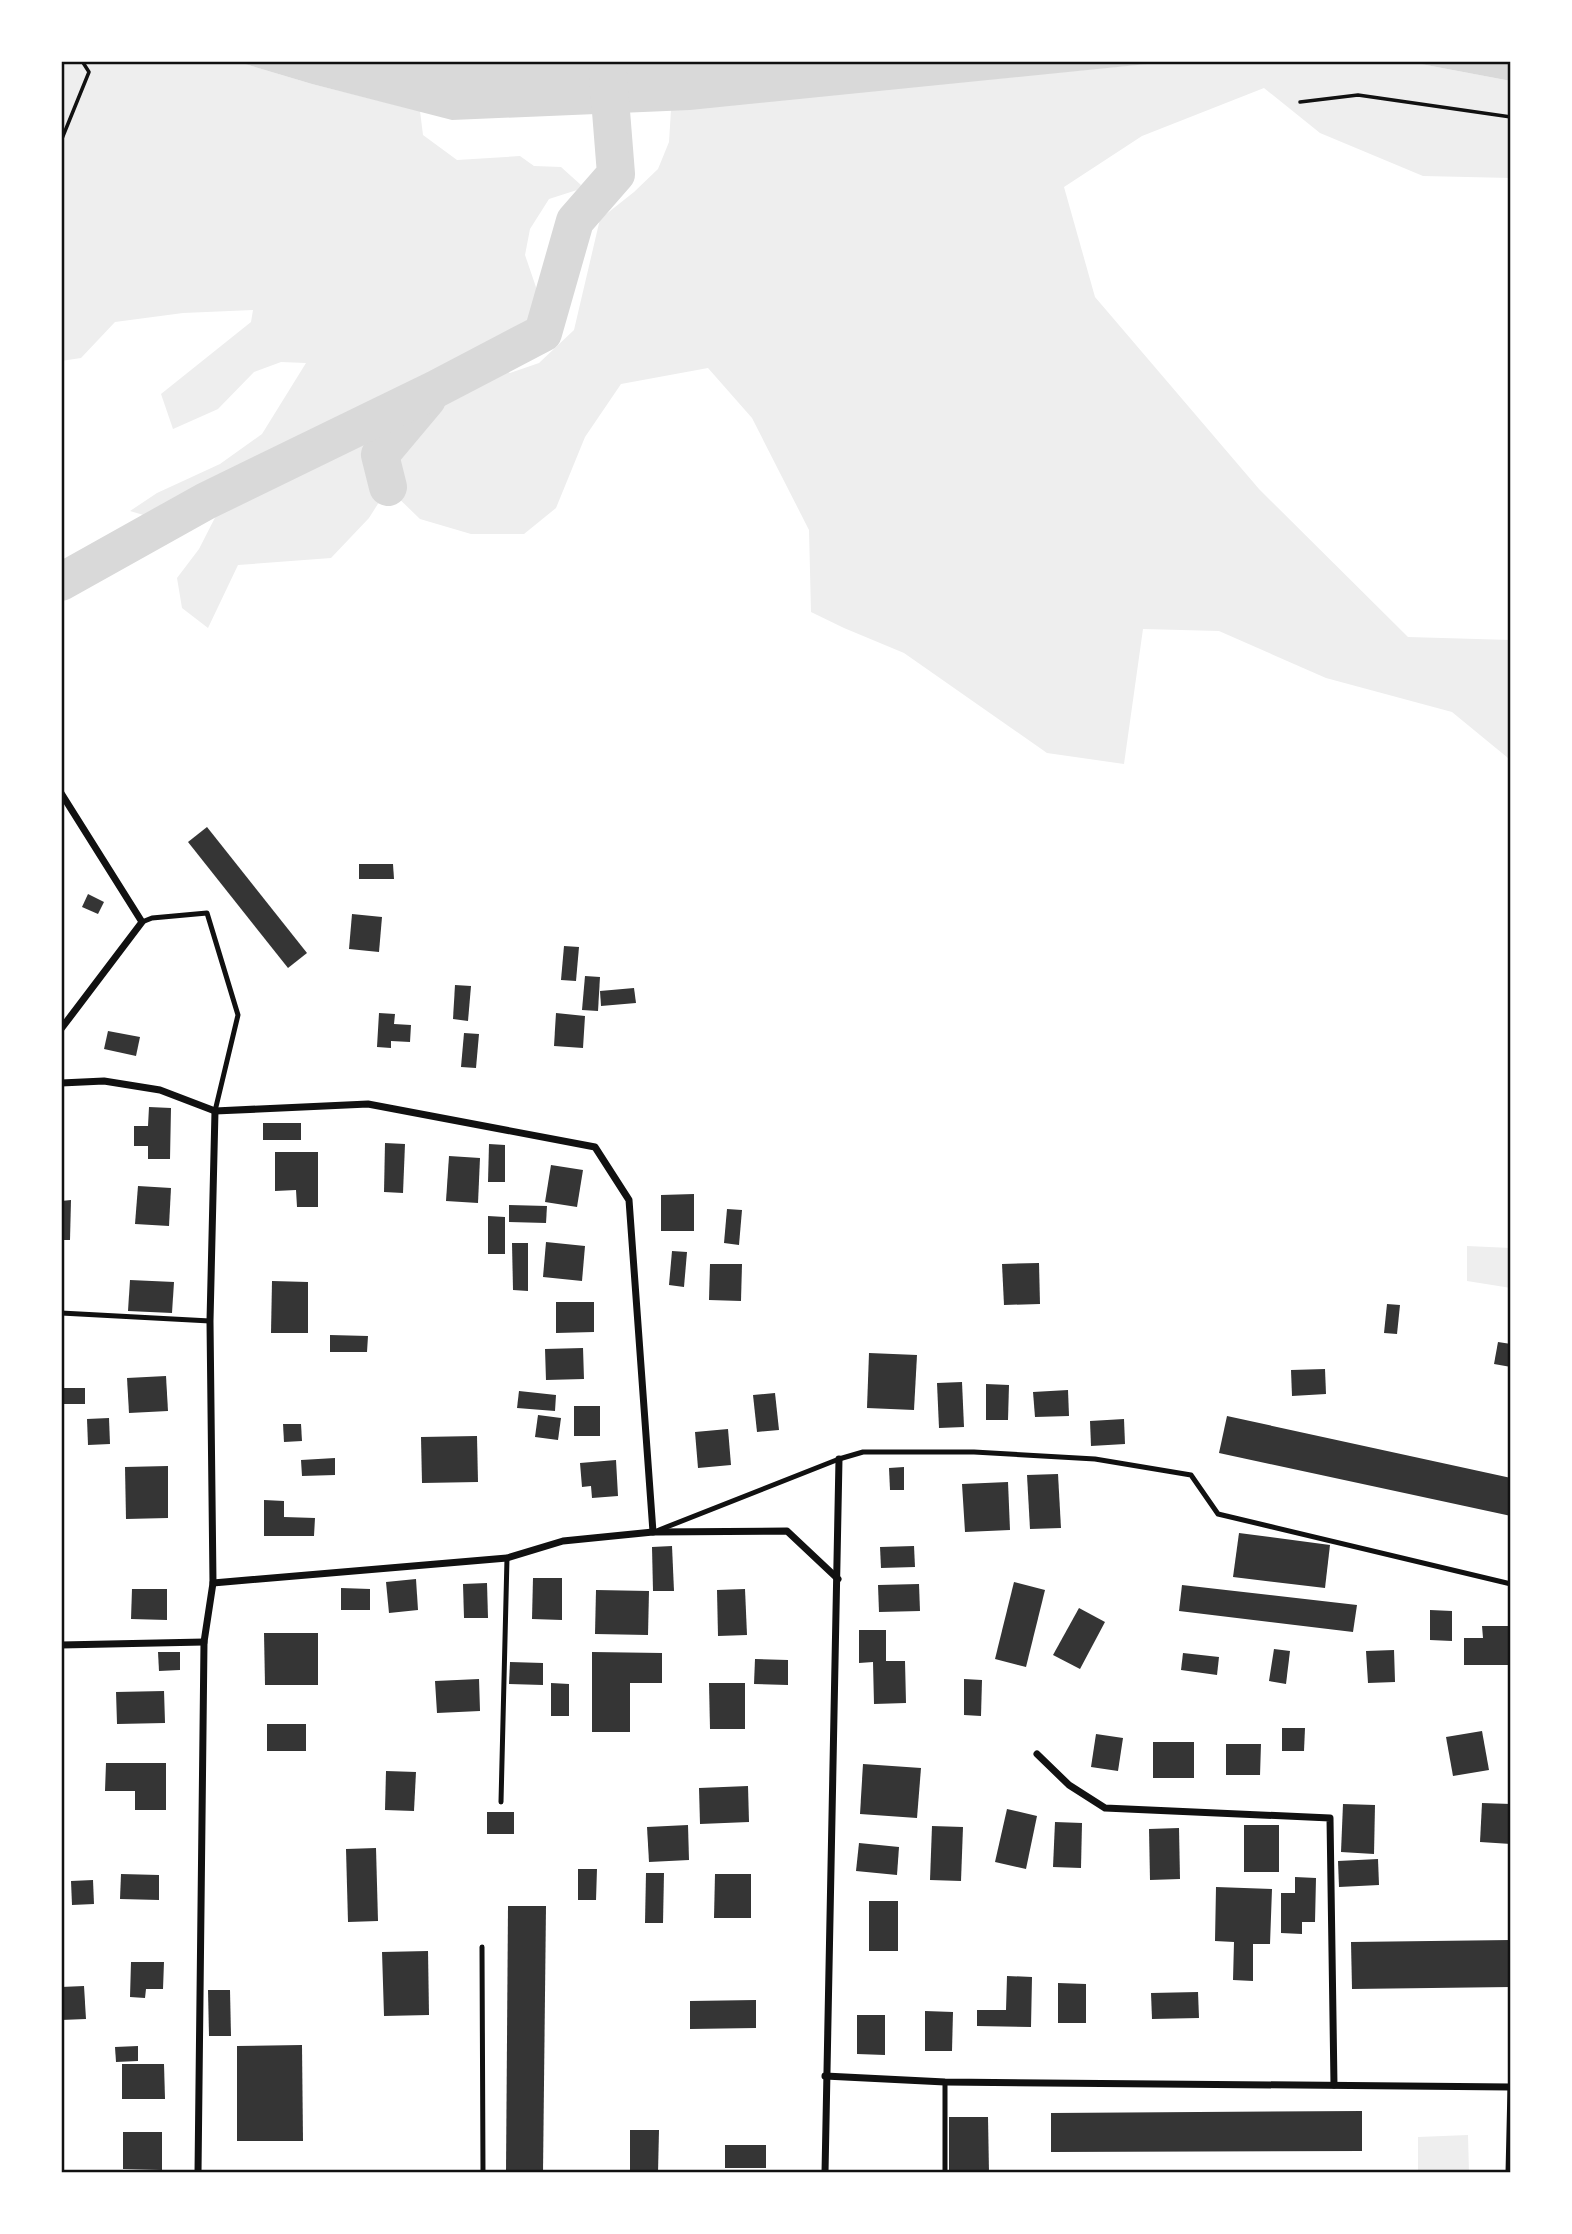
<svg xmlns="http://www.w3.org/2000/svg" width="1572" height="2234" font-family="'Work Sans',sans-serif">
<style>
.green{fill:#eee}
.water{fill:#d9d9d9}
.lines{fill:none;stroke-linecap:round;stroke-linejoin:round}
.river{stroke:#d9d9d9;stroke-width:38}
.building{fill:#353535}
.path{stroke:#111;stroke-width:3.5}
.service{stroke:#111;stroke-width:5}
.minor{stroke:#111;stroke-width:7}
.neatline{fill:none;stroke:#111;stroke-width:2.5}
</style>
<rect width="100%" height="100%" fill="#fff"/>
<!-- green -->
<g class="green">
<polygon points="61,61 235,61 312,84 420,111 423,135 457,160 520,156 534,166 561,167 581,185 577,190 549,199 530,229 525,255 538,293 534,315 481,356 510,373 539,363 574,330 600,219 634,192 658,169 669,142 671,110 1177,61 1405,61 1511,81 1511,178 1423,176 1320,133 1264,88 1142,136 1064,187 1095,297 1259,489 1408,637 1511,640 1511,810 1508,758 1452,712 1326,678 1219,631 1143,629 1124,764 1047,753 904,653 844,628 811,612 809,530 752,418 708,368 621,384 585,437 556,508 524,534 471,534 420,519 388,488 369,518 331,558 238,565 208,628 182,608 177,578 199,549 224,500 184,527 130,511 157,493 220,464 262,434 306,363 281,362 254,372 218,409 173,429 161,394 251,322 253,310 183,313 115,322 81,358 61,361"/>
<polygon points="1467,1246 1511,1248 1511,1288 1467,1281"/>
<polygon points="1468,2135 1469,2173 1418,2173 1418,2137"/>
</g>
<!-- water -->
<g class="water">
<polygon points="235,61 1177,61 690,110 452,120 312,84"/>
<polygon points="1405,61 1511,61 1511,81"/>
</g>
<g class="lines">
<!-- river -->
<g class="river">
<polyline points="388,487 380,455 427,399"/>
<polyline points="61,582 206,501 436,389 543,333 575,221 616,174 607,61"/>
</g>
</g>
<!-- building -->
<g class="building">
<polygon points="207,827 307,953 288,968 188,842"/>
<polygon points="359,864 393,864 394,879 359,879"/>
<polygon points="88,894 104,902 98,914 82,907"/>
<polygon points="352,914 382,917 379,952 349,949"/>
<polygon points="564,946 579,947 576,981 561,980"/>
<polygon points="585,976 600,977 598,1011 582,1010"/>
<polygon points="455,985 471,986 468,1021 453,1019"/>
<polygon points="634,988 636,1003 601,1006 600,991"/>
<polygon points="379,1013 395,1014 394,1024 411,1025 410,1042 391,1041 391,1048 377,1047"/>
<polygon points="556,1013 585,1016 583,1048 554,1046"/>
<polygon points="108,1031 140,1037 136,1056 104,1049"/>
<polygon points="464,1033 479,1034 476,1068 461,1067"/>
<polygon points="149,1107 171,1108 170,1159 148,1159 148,1146 134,1146 134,1126 148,1126"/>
<rect x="263" y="1123" width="38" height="17"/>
<polygon points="385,1143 405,1144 403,1193 384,1192"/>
<polygon points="489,1144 505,1145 505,1182 488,1182"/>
<polygon points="275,1152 318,1152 318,1207 297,1207 296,1190 275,1191"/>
<polygon points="449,1156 480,1158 478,1203 446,1201"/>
<polygon points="551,1165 583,1170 577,1207 545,1202"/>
<polygon points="138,1186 171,1188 169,1226 135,1224"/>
<polygon points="694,1194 694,1231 661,1231 661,1195"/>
<polygon points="71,1200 70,1240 61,1240 61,1201"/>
<polygon points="509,1205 547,1206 546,1223 509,1222"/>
<polygon points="727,1209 742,1210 739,1245 724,1243"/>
<polygon points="488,1216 505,1217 505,1254 488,1254"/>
<polygon points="546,1242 585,1246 582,1281 543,1277"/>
<polygon points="512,1243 528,1243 528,1291 513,1290"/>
<polygon points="672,1251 687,1252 684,1287 669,1285"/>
<polygon points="1039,1263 1040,1304 1004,1305 1002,1264"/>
<polygon points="710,1264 742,1264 741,1301 709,1300"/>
<polygon points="130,1280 174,1282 172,1313 128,1311"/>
<polygon points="272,1281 308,1282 308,1333 271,1333"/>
<polygon points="556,1302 594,1302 594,1332 556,1333"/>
<polygon points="1387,1304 1400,1305 1397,1334 1384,1333"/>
<polygon points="330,1335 368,1336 367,1352 330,1352"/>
<polygon points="1498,1342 1511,1344 1511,1367 1494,1364"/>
<polygon points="583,1348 584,1379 546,1380 545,1349"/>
<polygon points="869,1353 917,1355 914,1410 867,1408"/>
<polygon points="1325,1369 1326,1394 1292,1396 1291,1370"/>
<polygon points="166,1376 168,1411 129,1413 127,1378"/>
<polygon points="962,1382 964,1427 939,1428 937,1383"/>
<polygon points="986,1384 1009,1385 1008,1420 986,1420"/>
<rect x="61" y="1388" width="24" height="16"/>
<polygon points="1068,1390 1069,1416 1035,1417 1033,1392"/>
<polygon points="519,1391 556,1395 555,1411 517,1408"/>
<polygon points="775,1393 779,1430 757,1432 753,1395"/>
<rect x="574" y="1406" width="26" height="30"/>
<polygon points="538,1415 561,1418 558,1440 535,1437"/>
<polygon points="1227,1416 1511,1478 1511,1516 1219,1453"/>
<polygon points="109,1418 110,1444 88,1445 87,1419"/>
<polygon points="1124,1419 1125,1444 1091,1446 1090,1421"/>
<polygon points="283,1424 301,1424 302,1441 284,1442"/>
<polygon points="728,1429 731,1465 698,1468 695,1432"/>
<polygon points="477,1436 478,1482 422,1483 421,1437"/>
<polygon points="335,1458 335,1475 302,1476 301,1460"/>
<polygon points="616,1460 618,1496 592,1498 591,1486 582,1487 580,1463"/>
<polygon points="168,1466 168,1518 126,1519 125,1467"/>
<polygon points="904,1467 904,1490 890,1490 889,1468"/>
<polygon points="1058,1474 1061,1528 1030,1529 1027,1475"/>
<polygon points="1008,1482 1010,1530 965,1532 962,1484"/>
<polygon points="264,1500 284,1501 284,1517 315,1518 314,1536 264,1536"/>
<polygon points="1239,1533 1330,1545 1325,1588 1233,1577"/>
<polygon points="672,1546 674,1591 653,1591 652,1547"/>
<polygon points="914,1546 915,1567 881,1568 880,1547"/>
<polygon points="533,1578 562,1578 562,1620 532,1619"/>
<polygon points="416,1579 418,1610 389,1613 386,1582"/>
<polygon points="1014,1582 1045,1590 1026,1667 995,1659"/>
<polygon points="487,1583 488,1618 464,1618 463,1584"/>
<polygon points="919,1584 920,1611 879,1612 878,1585"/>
<polygon points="1182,1585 1357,1605 1353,1632 1179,1611"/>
<polygon points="341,1588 370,1589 370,1610 341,1610"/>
<polygon points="132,1589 167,1589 167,1620 131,1619"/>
<polygon points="745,1589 747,1635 718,1636 717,1590"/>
<polygon points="596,1590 649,1591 648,1635 595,1634"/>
<polygon points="1079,1608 1105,1622 1080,1669 1053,1655"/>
<polygon points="1430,1610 1452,1611 1452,1641 1430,1640"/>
<polygon points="1482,1626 1511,1626 1511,1665 1464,1665 1464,1638 1483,1638"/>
<polygon points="859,1630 886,1630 886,1661 905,1661 906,1703 874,1704 873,1662 859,1663"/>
<polygon points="264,1633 318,1633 318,1685 265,1685"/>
<polygon points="1274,1649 1290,1651 1286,1684 1269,1681"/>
<polygon points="1394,1650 1395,1682 1368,1683 1366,1651"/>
<polygon points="158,1652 180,1652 180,1670 159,1671"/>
<polygon points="592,1652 662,1653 662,1683 630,1683 630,1732 592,1732"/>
<polygon points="1183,1653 1219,1657 1217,1675 1181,1670"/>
<polygon points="755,1659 788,1660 788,1685 754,1684"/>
<polygon points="510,1662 543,1663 543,1685 509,1684"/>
<polygon points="479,1679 480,1711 437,1713 435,1681"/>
<polygon points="964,1679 982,1680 981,1716 964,1715"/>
<polygon points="551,1683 569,1684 569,1716 551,1716"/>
<polygon points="709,1683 745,1683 745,1729 710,1729"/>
<polygon points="164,1691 165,1723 117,1724 116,1692"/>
<rect x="267" y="1724" width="39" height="27"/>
<polygon points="1282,1728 1305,1728 1304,1751 1282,1751"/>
<polygon points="1482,1731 1489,1770 1453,1776 1446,1737"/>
<polygon points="1096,1734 1123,1738 1118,1771 1091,1767"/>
<rect x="1153" y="1742" width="41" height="36"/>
<polygon points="1226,1744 1261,1744 1260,1775 1226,1775"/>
<polygon points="106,1763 166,1763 166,1810 135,1810 135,1791 105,1791"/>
<polygon points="863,1764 921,1768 917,1818 860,1814"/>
<polygon points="386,1771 416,1772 414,1811 385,1810"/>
<polygon points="748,1786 749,1822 700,1824 699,1788"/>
<polygon points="1482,1803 1511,1804 1511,1844 1480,1842"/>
<polygon points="1343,1804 1375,1805 1374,1854 1341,1852"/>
<polygon points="1007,1809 1037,1816 1026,1869 995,1862"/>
<rect x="487" y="1812" width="27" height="22"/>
<polygon points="1055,1822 1082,1823 1081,1868 1053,1867"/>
<polygon points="688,1825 689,1860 649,1862 647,1827"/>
<rect x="1244" y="1825" width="35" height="47"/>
<polygon points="932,1826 963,1827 961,1881 930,1880"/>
<polygon points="1179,1828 1180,1879 1150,1880 1149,1829"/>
<polygon points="859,1843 899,1847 897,1875 856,1871"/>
<polygon points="376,1848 378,1921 348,1922 346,1849"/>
<polygon points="1378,1859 1379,1885 1339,1887 1338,1861"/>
<polygon points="578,1869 597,1869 596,1900 578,1900"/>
<polygon points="646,1873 664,1873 663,1923 645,1923"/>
<polygon points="121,1874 159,1875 159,1900 120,1899"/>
<polygon points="715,1874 751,1874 751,1918 714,1918"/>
<polygon points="1295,1877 1316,1878 1315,1922 1302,1922 1302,1934 1281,1933 1281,1893 1295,1893"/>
<polygon points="93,1880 94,1904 72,1905 71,1881"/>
<polygon points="1216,1887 1272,1889 1270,1944 1253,1944 1253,1981 1233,1980 1234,1942 1215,1941"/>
<rect x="869" y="1901" width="29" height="50"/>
<polygon points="508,1906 546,1906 543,2173 506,2173"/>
<polygon points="1511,1940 1511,1987 1352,1989 1351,1942"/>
<polygon points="428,1951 429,2015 384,2016 382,1952"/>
<polygon points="131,1962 164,1962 163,1989 146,1989 145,1998 130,1997"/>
<polygon points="1007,1976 1032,1977 1031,2027 977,2026 977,2010 1006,2010"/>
<polygon points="1058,1983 1086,1984 1086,2023 1058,2023"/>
<polygon points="84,1986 86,2019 61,2020 61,1987"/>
<polygon points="208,1990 230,1990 231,2036 209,2036"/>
<polygon points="1198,1992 1199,2018 1152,2019 1151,1993"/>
<polygon points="756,2000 756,2028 690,2029 690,2001"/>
<polygon points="925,2011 953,2012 952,2051 925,2051"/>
<polygon points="857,2015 885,2015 885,2055 857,2054"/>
<polygon points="302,2045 303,2141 237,2141 237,2046"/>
<polygon points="138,2046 138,2061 116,2062 115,2047"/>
<polygon points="122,2064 164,2064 165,2099 122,2099"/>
<polygon points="1362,2111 1362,2151 1051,2152 1051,2113"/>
<polygon points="949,2117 988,2117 989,2173 949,2173"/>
<polygon points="630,2130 659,2130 658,2173 630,2173"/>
<polygon points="123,2132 162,2132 162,2170 123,2169"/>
<rect x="725" y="2145" width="41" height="23"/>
</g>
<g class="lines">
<!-- path -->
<g class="path">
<polyline points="1300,102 1358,95 1511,117"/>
<polyline points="61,141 89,72 82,61"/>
</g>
<!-- service -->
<g class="service">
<polyline points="142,922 152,918 207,913 238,1015 215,1111"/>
<polyline points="61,1313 210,1321"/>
<polyline points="659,1530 839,1459 863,1452 974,1452 1095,1459 1191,1475 1218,1514 1511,1584"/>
<polyline points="501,1802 507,1558"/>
<polyline points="482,1947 483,2173"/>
<polyline points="945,2082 945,2173"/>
<polyline points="1508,2173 1510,2087"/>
</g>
<!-- minor -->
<g class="minor">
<polyline points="61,793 142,922 61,1029"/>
<polyline points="61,1083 104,1081 160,1090 215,1111 368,1104 595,1147 629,1200 653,1532"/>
<polyline points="213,1583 507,1558 563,1541 653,1532 787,1531 838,1579"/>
<polyline points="61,1645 204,1642"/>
<polyline points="1037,1754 1069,1785 1105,1808 1330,1818 1334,2085"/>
<polyline points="825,2076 945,2082 1511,2087"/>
<polyline points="198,2173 204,1642 213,1583 210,1321 215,1111"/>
<polyline points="825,2173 839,1459"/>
</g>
</g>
<!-- border -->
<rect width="1572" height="2234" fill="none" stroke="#ffffff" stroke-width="126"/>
<rect x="63" y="63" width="1446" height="2108" class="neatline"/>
</svg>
